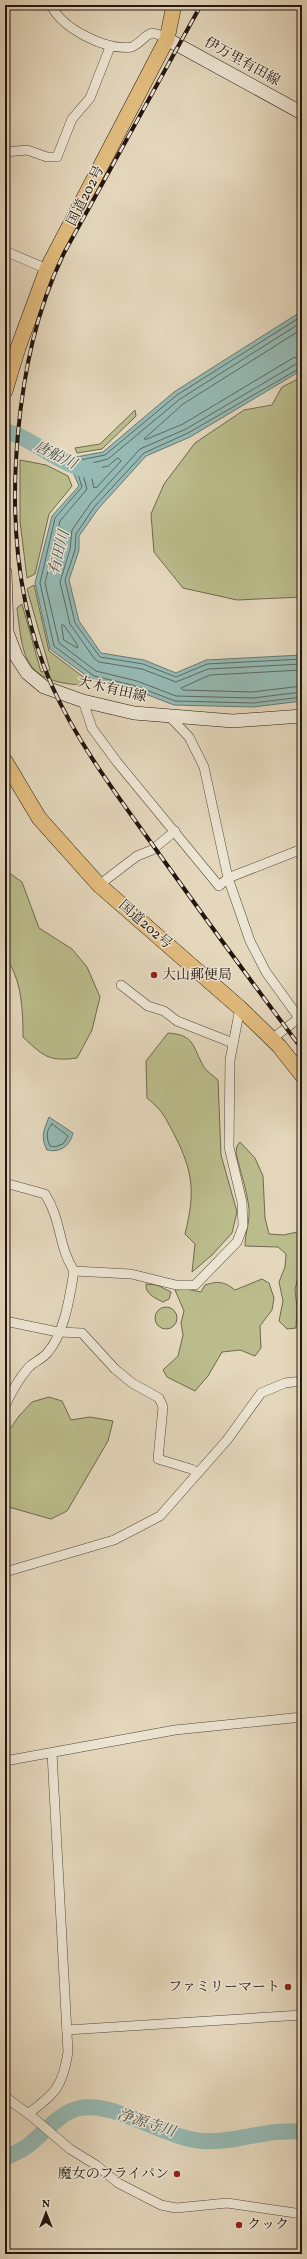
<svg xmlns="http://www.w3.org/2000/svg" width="307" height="2259" font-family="Vollkorn,'Noto Serif JP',serif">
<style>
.green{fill:#bbbc8c;stroke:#6e694e}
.water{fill:#95b9b3;stroke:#677871}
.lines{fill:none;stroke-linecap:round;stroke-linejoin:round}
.shore{stroke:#5c6861;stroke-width:1}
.river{stroke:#95b9b3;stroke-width:16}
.minor-casing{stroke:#52463a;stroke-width:10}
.secondary-casing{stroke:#22160f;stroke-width:14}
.trunk-casing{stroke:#22160f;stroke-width:16}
.minor{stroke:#ede5d3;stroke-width:9}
.secondary{stroke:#ede5d3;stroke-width:13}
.trunk{stroke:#e2bc7e;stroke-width:15}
.rail-casing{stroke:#22160f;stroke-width:4}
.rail{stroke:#ede5d3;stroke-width:2.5;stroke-dasharray:8;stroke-linecap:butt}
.poi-dot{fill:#8f2418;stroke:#ede5d3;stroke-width:1.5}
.labels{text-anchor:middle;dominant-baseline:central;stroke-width:3;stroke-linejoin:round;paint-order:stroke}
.street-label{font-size:14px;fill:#22160f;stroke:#ede5d3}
.poi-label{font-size:14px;fill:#22160f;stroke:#ede5d3;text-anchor:start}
.water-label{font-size:15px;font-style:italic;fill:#4a4f48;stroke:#ede5d3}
</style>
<rect width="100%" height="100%" fill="#e4d7bc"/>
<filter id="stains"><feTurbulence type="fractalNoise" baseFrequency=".005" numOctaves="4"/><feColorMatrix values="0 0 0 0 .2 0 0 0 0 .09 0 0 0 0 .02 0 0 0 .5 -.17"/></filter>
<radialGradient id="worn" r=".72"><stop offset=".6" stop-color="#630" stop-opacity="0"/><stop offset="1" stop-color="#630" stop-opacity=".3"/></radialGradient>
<!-- green -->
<g class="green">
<polygon points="302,377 302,597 237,600 183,588 154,552 151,514 164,484 195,443 244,410 272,405 282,387"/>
<polygon points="135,410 136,416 102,449 77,453 75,448 100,444"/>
<polygon points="20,460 46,465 68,476 72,486 49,514 35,574 27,578 20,522"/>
<path d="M34,585l15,66 37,28 -6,6c-57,-4 -57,-28 -63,-77l5,-4 19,68 9,-2 -23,-81z"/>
<path d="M5,870l17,12 17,46 33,21 15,18 13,30 -8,33 -15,28c-28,4 -34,-2 -54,-21 0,-25 -1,-59 -18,-80z"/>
<path d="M168,1033c28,2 24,14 36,34 3,5 10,9 14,13l3,75 16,57 -5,21 -20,22 -20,17 3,-28 -10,-10c10,-41 9,-61 -11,-100 -10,-18 -10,-22 -27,-36l-1,-37z"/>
<path d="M240,1142l15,16 8,18 2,42 4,16 15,1 13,-3 5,6v20l-7,32 2,18 -1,20 -9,1 -8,-8 4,-20 -4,-19 6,-15 1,-13 -8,-7 -33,-1c0,-13 5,-24 4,-37 -2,-19 -9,-38 -13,-56l1,-7z"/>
<path d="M262,1279l7,4 5,15 -2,12 -12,16 1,22 -6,8 -15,-6 -18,2 -14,24 -13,15 -28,-14 -4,-7 15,-14 5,-21 -2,-12 3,-12 -9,-21 11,-1 15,3 4,-7c12,-4 19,-4 30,5z"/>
<path d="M146,1284l11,1 14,7 -2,7 -6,3c-8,-4 -18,-8 -17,-18z"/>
<circle cx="166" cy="1318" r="11"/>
<polygon points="49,1397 62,1401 71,1420 90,1417 113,1421 108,1441 67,1511 51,1519 5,1506 5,1436 19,1416 32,1402"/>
</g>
<!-- water -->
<g class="water">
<polygon points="302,311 302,370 190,437 146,456 98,509 79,536 79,550 69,580 79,621 101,653 144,660 176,673 206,660 302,655 302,701 253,707 174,705 135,690 92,680 50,649 35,583 52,516 79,486 73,472 76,457 103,452 174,392"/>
<path d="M49,1117l24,16c-3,13 -13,20 -26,17 -7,-13 -3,-20 2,-33z"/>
</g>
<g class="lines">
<!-- shore -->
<g class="shore">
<polyline points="302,316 177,395 105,455 80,460 77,471 82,487 55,518 40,583 54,646 94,676 136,686 175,701 253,703 302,697"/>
<polyline points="302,322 180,399 108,459 84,465 82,471 87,489 60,521 45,583 59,643 96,671 137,681 176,696 253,698 302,692"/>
<polyline points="302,329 183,404 144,439 147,439 183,424 293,358 302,356"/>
<polyline points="302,362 296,364 186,429 140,449 91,503 72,530 70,549 60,582 70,624 94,658 99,662 142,669 176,682 208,669 302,664"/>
<polyline points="302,367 188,433 144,453 95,506 76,534 75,550 65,580 75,623 100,657 143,664 176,677 207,664 302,659"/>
<polygon points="118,458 121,461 97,487 94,488 90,470 108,466"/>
<polygon points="62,625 64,625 78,646 77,648 64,640"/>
<polyline points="302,670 210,675 181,688 183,690 252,692 302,686"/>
<path d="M52,1124l16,12 -5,8 -9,3 -4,-1c-4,-8 -4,-16 2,-22z"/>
</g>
<!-- river -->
<g class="river">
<path d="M5,431c31,8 56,37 90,40"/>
<path d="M5,2158c7,-4 15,-7 21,-11 17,-12 33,-35 54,-39 34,-7 85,30 122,33 23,2 44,-5 67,-8 10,-2 22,-1 33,-2"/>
</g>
<defs>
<g id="minor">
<path d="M51,5c11,24 56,46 81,42 18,-9 13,-21 35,-8"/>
<polyline points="5,152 27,150 47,157 57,157 72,119 90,98 110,47"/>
<polyline points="5,251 47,269"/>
<polyline points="83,701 92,728 117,762 219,886 228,878 302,849"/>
<polyline points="170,717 189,737 204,767 228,878 250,941 266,972 302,1022"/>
<polyline points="99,885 137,856 152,850 175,831"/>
<polyline points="121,985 148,1006 164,1011 177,1021 233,1043"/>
<polyline points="272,1039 299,1018"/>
<path d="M5,1183l40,11c17,27 13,52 29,77l57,3 45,11h19l42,-43 6,-16 -1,-24 -13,-55 1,-87 10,-52"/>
<polyline points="5,1321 58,1332 82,1333 115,1369 132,1383 159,1398 163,1407 158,1459 191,1469 198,1473"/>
<path d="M5,1406c6,-13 14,-28 24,-39 6,-6 14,-8 19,-15 17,-20 22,-57 26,-81"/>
<polyline points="5,1572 114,1540 160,1516 227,1440 261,1393 285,1383 302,1381"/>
<polyline points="5,1761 175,1730 302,1717"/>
<polyline points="67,2030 302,2015"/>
<polyline points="5,2097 30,2115 70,2149 96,2165 118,2183 161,2205 176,2208 227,2203 302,2214"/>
<path d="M29,2113c26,-19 34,-27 39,-61l-16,-299"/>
</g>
<g id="secondary">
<polyline points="167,39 302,113"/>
<polyline points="5,572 7,632 16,656 27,673 44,687 83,701 134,713 233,721 302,716"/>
</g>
<g id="trunk">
<polyline points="5,391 18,348 47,269 167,39 174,5"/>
<polyline points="5,761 39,818 99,885 240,1008 279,1046 302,1075"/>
</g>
</defs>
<!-- minor casing -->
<use href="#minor" class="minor-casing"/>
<!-- secondary casing -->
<use href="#secondary" class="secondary-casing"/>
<!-- trunk casing -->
<use href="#trunk" class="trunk-casing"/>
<!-- minor -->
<use href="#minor" class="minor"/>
<!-- secondary -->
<use href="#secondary" class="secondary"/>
<!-- trunk -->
<use href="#trunk" class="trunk"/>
<defs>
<path id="rail" d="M201,5l-137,248c-28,58 -40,117 -46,180 -8,86 -1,174 34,253 27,60 68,113 105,165 48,67 96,133 145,198"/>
</defs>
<!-- rail casing -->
<use href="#rail" class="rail-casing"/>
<!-- rail -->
<use href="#rail" class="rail"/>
</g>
<!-- markers -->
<g class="poi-dot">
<circle cx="154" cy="975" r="4"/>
<circle cx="288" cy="1987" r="4"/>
<circle cx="177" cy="2174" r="4"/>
<circle cx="239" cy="2225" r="4"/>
</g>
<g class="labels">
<!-- street labels -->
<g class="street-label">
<text transform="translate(242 62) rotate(29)">伊万里有田線</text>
<text transform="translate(86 196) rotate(-63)">国道202号</text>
<text transform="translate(112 690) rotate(13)">大木有田線</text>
<text transform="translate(145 925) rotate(41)">国道202号</text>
</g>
<!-- poi labels -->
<g class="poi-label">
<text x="162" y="975">大山郵便局</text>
<text x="280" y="1987" text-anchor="end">ファミリーマート</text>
<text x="169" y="2174" text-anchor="end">魔女のフライパン</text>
<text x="247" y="2225">クック</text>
</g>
<!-- water labels -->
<g class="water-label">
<text transform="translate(55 456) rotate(26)">唐船川</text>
<text transform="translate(60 553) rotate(-76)">有田川</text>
<text transform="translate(146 2124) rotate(18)">浄源寺川</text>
</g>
</g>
<!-- margin -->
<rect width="307" height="2259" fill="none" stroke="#e4d7bc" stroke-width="20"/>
<rect x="6" y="6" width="295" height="2247" fill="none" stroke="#22160f" stroke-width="2"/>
<rect x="10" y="10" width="287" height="2239" fill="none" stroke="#22160f"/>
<!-- north arrow -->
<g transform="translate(46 2213)" stroke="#ede5d3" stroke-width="3" paint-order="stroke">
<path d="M0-3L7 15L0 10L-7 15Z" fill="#22160f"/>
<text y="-6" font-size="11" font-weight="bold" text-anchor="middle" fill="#22160f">N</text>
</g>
<rect width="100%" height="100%" filter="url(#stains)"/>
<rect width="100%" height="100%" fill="url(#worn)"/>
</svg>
